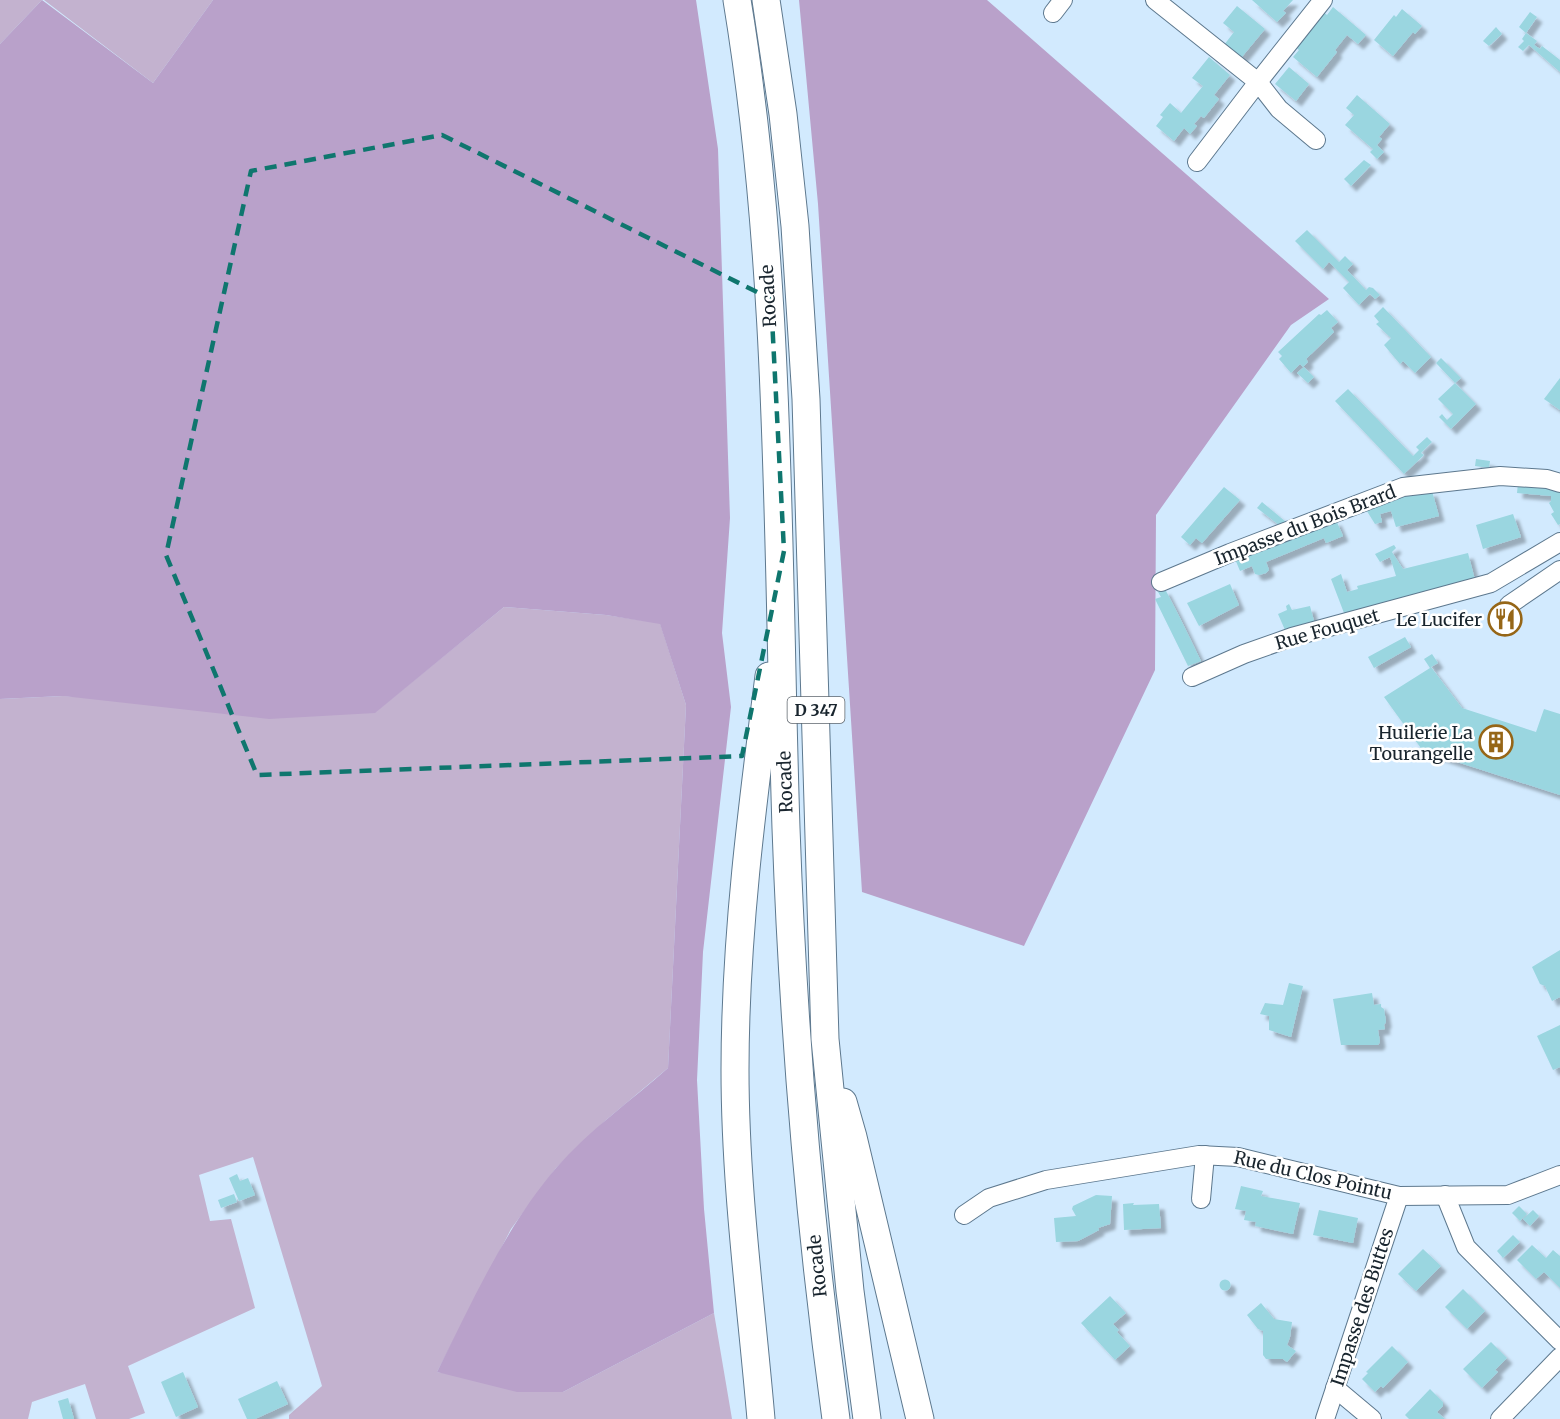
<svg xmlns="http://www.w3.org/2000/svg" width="1560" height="1419" font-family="Merriweather,serif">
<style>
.green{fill:#c3b2cf}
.forest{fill:#b9a1ca}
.building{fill:#9ad6e0;filter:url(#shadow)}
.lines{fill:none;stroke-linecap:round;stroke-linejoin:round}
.minor-casing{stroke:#5d788e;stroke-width:20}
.highway-casing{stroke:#5d788e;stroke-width:29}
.minor{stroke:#fff;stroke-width:18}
.highway{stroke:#fff;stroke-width:27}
.marked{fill:none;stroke:#0f766e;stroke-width:4.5;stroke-dasharray:12 8;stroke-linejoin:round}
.labels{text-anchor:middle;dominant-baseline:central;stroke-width:5;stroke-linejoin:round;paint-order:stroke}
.shield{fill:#fff;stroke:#5e666d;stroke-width:1.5}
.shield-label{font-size:16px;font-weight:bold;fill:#19252e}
.street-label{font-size:18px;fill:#19252e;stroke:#fff}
.poi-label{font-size:18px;fill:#19252e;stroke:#fff;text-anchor:end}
</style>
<defs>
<filter id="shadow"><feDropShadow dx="5.5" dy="5.5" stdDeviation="1.5" flood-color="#0004"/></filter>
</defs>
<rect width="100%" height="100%" fill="#d2eafe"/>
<!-- green -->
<g class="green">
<polygon points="0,0 42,0 0,44"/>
<polygon points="44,0 213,0 153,83"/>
<polygon points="504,607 606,615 660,623 686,705 668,1068 606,1120 556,1168 511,1229 437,1372 563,1392 714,1313 732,1419 289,1419 289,1415 322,1386 253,1157 199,1175 210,1221 231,1219 255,1308 128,1366 145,1413 129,1419 96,1419 85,1384 32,1402 28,1419 0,1419 0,699 63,696 374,713"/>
</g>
<!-- forest -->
<g class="forest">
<path d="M42,0l111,83 60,-83h483l22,149 12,369 -8,115 9,74 -28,245 -6,128 7,129 10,104 -151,79h-46l-80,-20c35,-70 68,-144 119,-204 33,-38 75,-67 112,-100l18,-363 -26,-81 -54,-9 -102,-8 -129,106 -106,6 -206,-23 -63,3v-655z"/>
<polygon points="799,0 987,0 1329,299 1291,325 1156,515 1155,670 1024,946 862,892 818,204"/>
</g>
<!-- building -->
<g class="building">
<polygon points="1252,0 1293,0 1283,11 1286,13 1277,22"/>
<polygon points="1237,6 1265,29 1241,58 1224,45 1234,32 1223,23"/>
<polygon points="1333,7 1366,35 1358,44 1347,35 1335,50 1337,52 1317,77 1293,57 1299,50 1294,46 1322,11 1327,15"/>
<polygon points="1402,9 1422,26 1415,34 1413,32 1393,56 1374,40 1394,15 1396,17"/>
<polygon points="1530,12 1537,17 1526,33 1519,27"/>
<polygon points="1496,27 1502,34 1489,46 1483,41"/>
<polygon points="1526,33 1537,41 1534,45 1540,49 1542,46 1560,60 1560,72 1529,45 1523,51 1518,47 1524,41 1522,39"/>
<polygon points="1209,57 1230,75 1214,95 1219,99 1204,118 1201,116 1194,124 1197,126 1190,134 1184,128 1174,141 1156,126 1163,117 1160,115 1170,103 1181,113 1203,86 1192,78"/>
<polygon points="1289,67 1309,84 1296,101 1275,84"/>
<polygon points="1357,95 1390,124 1379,137 1382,139 1377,145 1384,152 1377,159 1370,152 1373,149 1345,125 1354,115 1346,108"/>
<polygon points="1364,160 1371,165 1351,186 1344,179"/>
<polygon points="1307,230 1339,262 1345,256 1353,264 1347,270 1366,290 1369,287 1373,288 1380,295 1375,299 1370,294 1359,305 1343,288 1349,282 1329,262 1323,269 1295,241"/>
<polygon points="1383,307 1431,357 1415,373 1403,361 1400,364 1384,345 1391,338 1376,324 1379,322 1374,316"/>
<polygon points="1327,310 1338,322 1331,328 1334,332 1306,359 1308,362 1303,367 1300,364 1291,373 1279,359 1282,356 1278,352 1319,314 1321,315"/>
<polygon points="1441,358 1461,378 1455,383 1476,404 1451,429 1439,417 1442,414 1447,420 1453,414 1438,399 1455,383 1436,363"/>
<polygon points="1304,367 1314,377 1308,383 1297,373"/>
<polygon points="1560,378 1560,410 1544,399"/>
<polygon points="1348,389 1413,456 1419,450 1416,447 1427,437 1432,442 1421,453 1424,455 1404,474 1335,401"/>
<polygon points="1476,459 1490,461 1489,468 1475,466"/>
<polygon points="1518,483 1560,491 1560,524 1558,525 1551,514 1554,512 1549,503 1551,501 1551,496 1517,493"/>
<polygon points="1224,487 1240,500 1202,543 1196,538 1190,545 1181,537"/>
<polygon points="1432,491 1439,516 1396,527 1391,511 1380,514 1382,522 1375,524 1365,508 1410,494"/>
<polygon points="1262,502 1286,522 1279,525 1257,508"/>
<polygon points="1513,514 1521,537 1483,549 1476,525"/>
<polygon points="1336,520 1343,536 1326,543 1324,538 1266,562 1269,570 1266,573 1259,575 1255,574 1252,566 1240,571 1235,559"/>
<polygon points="1394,545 1396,548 1392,552 1403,569 1468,553 1475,580 1344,613 1331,579 1341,574 1347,592 1358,589 1357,586 1396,576 1390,557 1380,562 1375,554"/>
<polygon points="1230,584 1239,605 1199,626 1187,603"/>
<polygon points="1165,589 1180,618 1201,661 1188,666 1155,599 1161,597 1158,592"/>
<polygon points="1289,604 1292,610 1310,606 1314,621 1285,630 1278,614 1287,610 1286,606"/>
<polygon points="1405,637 1411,647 1374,668 1368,657"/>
<polygon points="1432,654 1438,663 1431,667 1462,708 1536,732 1544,709 1560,714 1560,795 1423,751 1384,697 1430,668 1424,659"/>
<polygon points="1560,950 1560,997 1552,1001 1545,986 1540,984 1532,967"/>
<polygon points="1289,983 1303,986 1291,1037 1269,1030 1269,1016 1260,1014 1265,1003 1283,1005"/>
<polygon points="1372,993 1374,1005 1381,1004 1381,1007 1384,1009 1386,1022 1384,1025 1385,1029 1378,1030 1380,1042 1378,1045 1341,1045 1333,999"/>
<polygon points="1560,1025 1560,1067 1553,1070 1537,1036"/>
<polygon points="237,1174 240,1181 248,1178 255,1195 239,1201 229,1178"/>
<polygon points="1241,1186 1263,1191 1261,1196 1300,1203 1293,1234 1255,1226 1256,1222 1244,1220 1246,1211 1235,1209"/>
<polygon points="234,1194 237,1202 221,1208 218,1200"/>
<polygon points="1096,1195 1112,1196 1110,1224 1098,1228 1099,1230 1078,1241 1056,1242 1054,1218 1076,1216 1072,1209 1073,1206"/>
<polygon points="1134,1203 1133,1205 1159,1204 1161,1228 1124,1230 1123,1204"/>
<polygon points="1519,1206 1527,1214 1520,1221 1512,1213"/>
<polygon points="1319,1210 1358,1218 1353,1243 1313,1235"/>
<polygon points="1533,1210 1539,1216 1530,1226 1523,1219"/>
<polygon points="1513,1235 1520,1242 1503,1258 1497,1251"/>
<polygon points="1532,1245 1546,1258 1553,1250 1560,1256 1560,1288 1544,1272 1536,1279 1517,1260"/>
<polygon points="1423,1249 1441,1266 1416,1291 1398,1274"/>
<circle cx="1225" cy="1285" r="5.5"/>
<polygon points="1463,1289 1485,1311 1467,1329 1445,1307"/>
<polygon points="1110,1296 1126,1313 1113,1324 1119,1330 1117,1332 1130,1346 1115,1360 1081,1323"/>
<polygon points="1261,1303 1274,1319 1292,1322 1290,1337 1287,1345 1296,1351 1287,1362 1283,1359 1266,1359 1263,1355 1263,1331 1258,1329 1247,1315"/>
<polygon points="1491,1342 1507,1358 1495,1370 1498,1372 1482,1388 1463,1369"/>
<polygon points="1392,1346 1408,1362 1383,1388 1381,1386 1375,1392 1362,1379 1368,1373 1366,1372"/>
<polygon points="183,1372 198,1407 176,1417 161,1382"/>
<polygon points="277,1381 288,1404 255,1419 247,1419 238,1399"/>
<polygon points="1430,1389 1443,1402 1443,1406 1437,1412 1445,1419 1409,1419 1405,1415"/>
<polygon points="68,1398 74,1419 63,1419 58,1401"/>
</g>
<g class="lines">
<defs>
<g id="minor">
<polyline points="1155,0 1258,82 1323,0"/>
<polyline points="1053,13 1063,0"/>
<polyline points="1197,162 1258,82 1279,109 1316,140"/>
<polyline points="1161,582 1230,553 1403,487 1500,476 1547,479 1560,483"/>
<polyline points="1509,605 1560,570"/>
<polyline points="1192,677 1244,654 1292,637 1491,583 1560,542"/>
<polyline points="1445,1195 1466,1247 1560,1341"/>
<polyline points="1201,1199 1205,1155"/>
<polyline points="964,1215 989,1198 1046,1180 1199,1155 1238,1157 1399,1196 1508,1195 1560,1175"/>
<polyline points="1335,1388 1372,1419"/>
<polyline points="1325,1419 1399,1196"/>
<polyline points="1500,1419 1560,1357"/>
</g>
<g id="highway">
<path d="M737,0c45,273 40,552 49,828 7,198 23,395 50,591"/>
<polyline points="766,0 783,114 795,226 806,399 825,1039 850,1291 867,1419"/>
<polyline points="843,1102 853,1137 920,1419"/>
<path d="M761,1419c-10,-116 -26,-233 -26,-349 0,-132 17,-263 34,-394"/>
</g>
</defs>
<!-- minor casing -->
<use href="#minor" class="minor-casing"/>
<!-- highway casing -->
<use href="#highway" class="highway-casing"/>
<!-- minor -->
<use href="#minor" class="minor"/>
<!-- highway -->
<use href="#highway" class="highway"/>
</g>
<!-- marked area -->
<path class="marked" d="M442,135l329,164 13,252 -42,205 -485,19 -91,-220 85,-384z"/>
<!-- icons -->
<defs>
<symbol id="restaurant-ring" viewBox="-11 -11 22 22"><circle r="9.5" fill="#fff" stroke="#966617" stroke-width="1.5"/><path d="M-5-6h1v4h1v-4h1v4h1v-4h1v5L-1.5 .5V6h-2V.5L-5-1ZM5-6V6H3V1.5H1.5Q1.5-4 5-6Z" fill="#966617"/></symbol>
<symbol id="building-ring" viewBox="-11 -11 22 22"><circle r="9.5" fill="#fff" stroke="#966617" stroke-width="1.5"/><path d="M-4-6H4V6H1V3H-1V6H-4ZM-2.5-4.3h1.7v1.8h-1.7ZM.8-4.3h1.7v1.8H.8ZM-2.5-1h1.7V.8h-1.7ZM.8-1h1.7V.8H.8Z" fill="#966617"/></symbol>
</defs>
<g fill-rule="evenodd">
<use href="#restaurant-ring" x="1486" y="600" width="38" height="38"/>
<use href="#building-ring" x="1477" y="723" width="38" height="38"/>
</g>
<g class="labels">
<!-- shield labels -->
<rect class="shield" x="787.5" y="697" width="57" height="26" rx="4.5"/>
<g class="shield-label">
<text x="816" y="710">D 347</text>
</g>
<!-- street labels -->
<g class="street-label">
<text transform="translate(768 296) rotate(-93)">Rocade</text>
<text transform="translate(1305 525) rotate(-21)">Impasse du Bois Brard</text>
<text transform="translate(1327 629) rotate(-16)">Rue Fouquet</text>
<text transform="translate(785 782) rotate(-92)">Rocade</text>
<text transform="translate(1313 1175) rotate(13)">Rue du Clos Pointu</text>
<text transform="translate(817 1266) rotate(-96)">Rocade</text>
<text transform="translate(1362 1307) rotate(-72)">Impasse des Buttes</text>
</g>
<!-- poi labels -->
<g class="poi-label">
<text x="1482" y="619">Le Lucifer</text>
<text x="1473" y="732">Huilerie La<tspan x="1473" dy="21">Tourangelle</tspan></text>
</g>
</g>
</svg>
